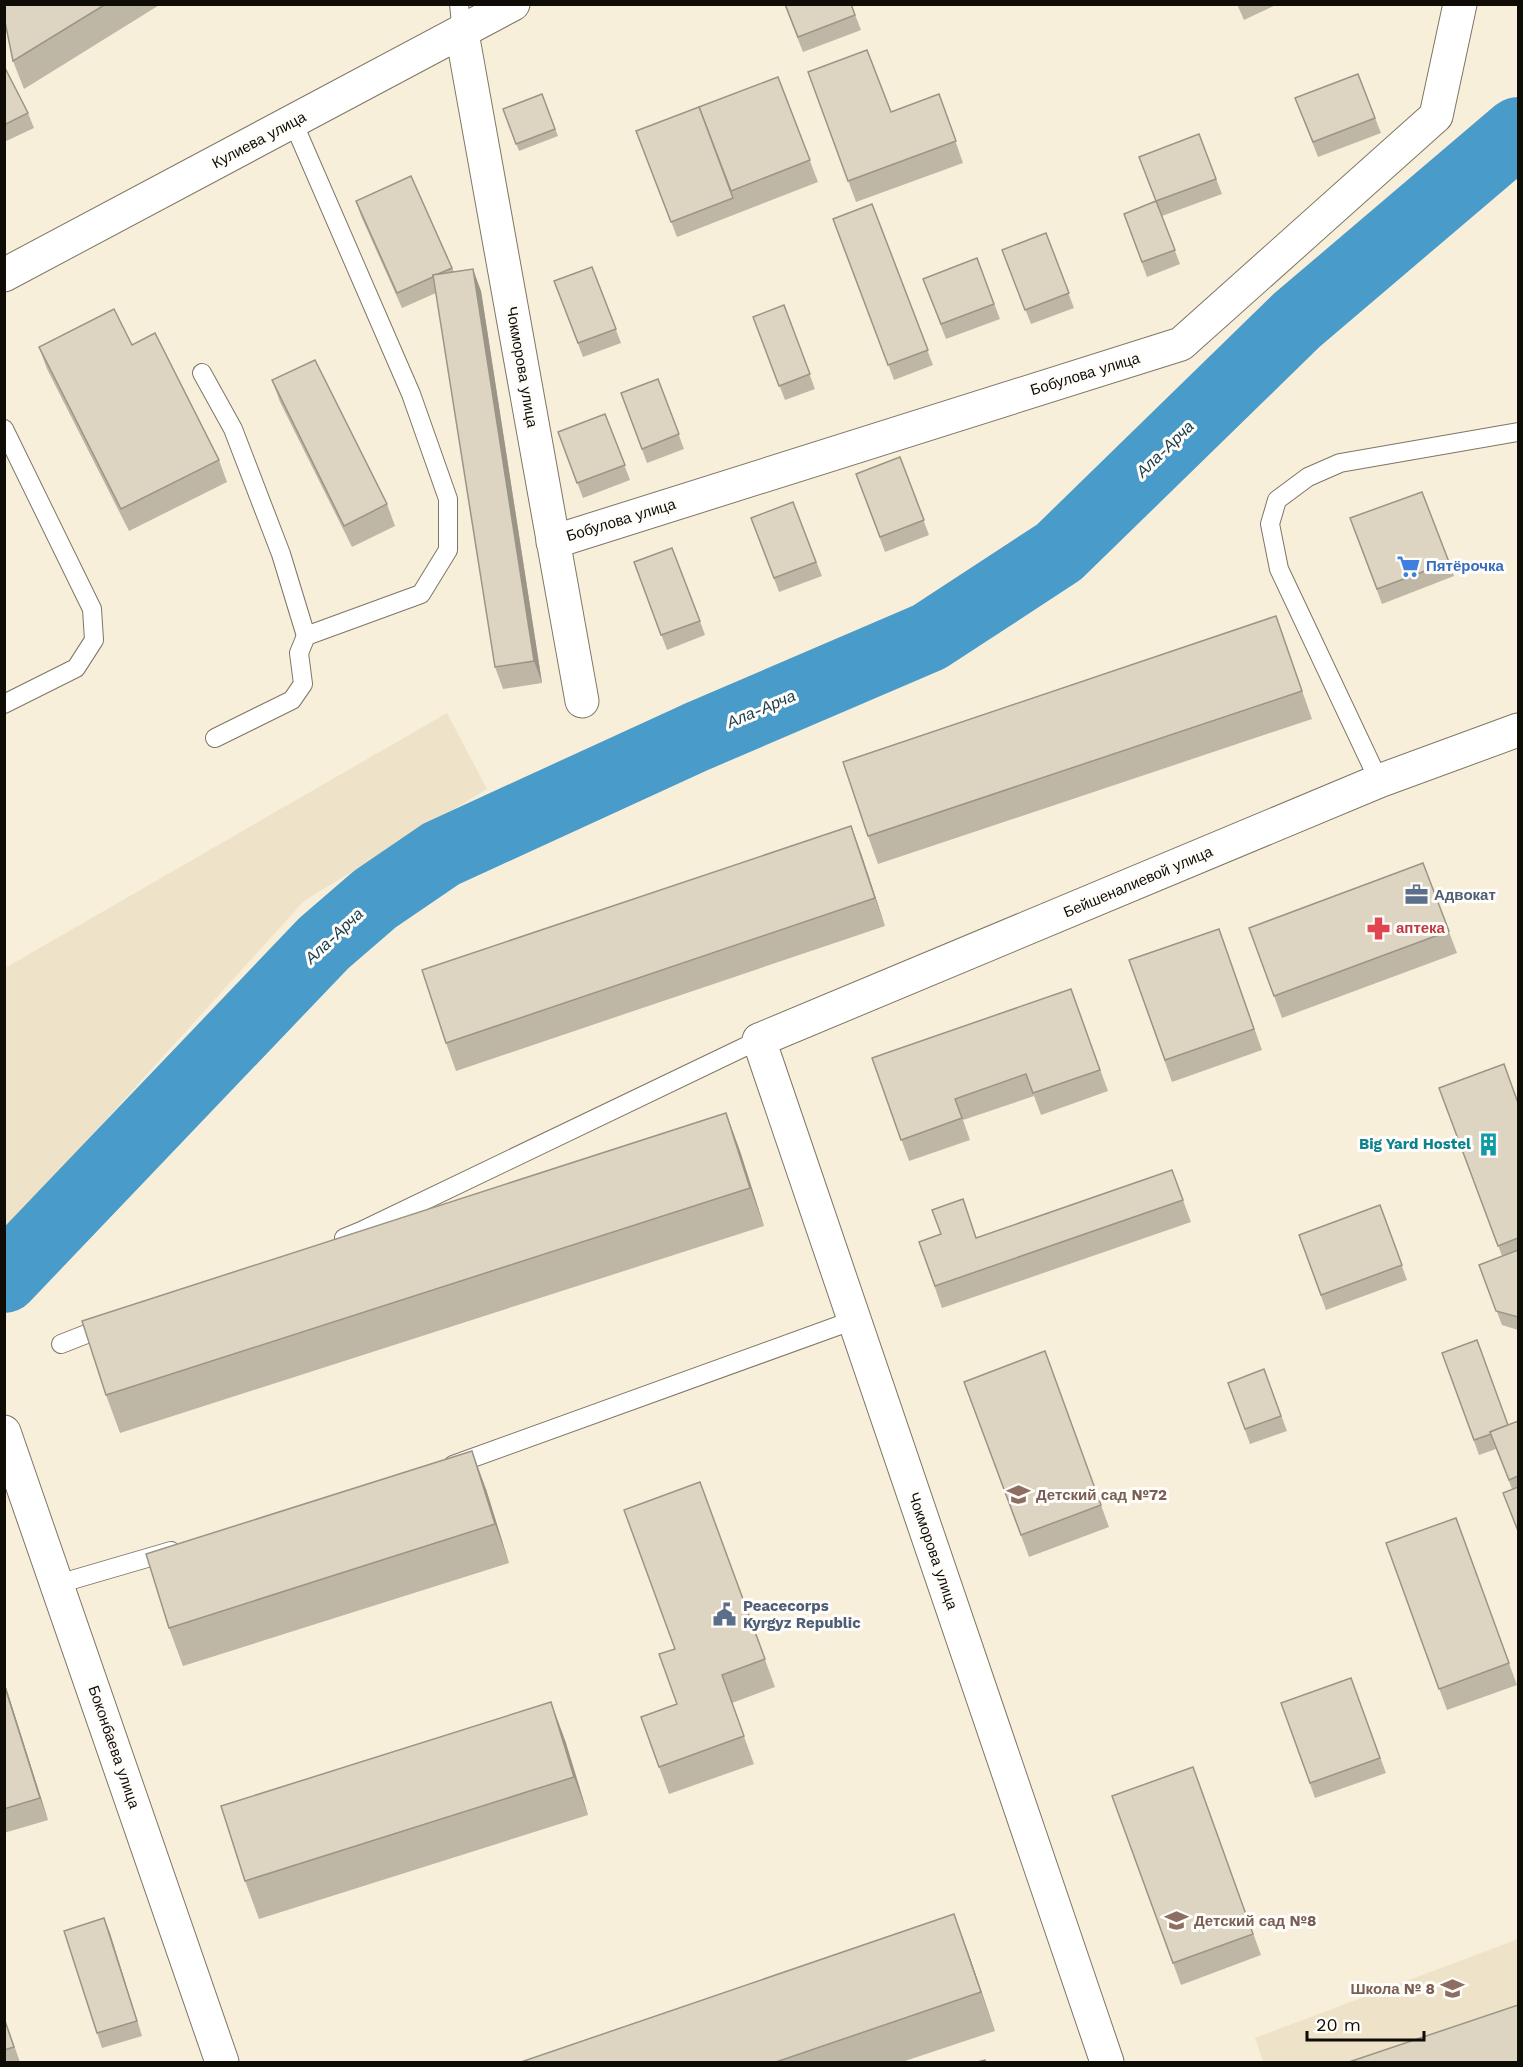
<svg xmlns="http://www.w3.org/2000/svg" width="1523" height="2067" font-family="'Work Sans',sans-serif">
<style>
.built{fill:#eee3c8}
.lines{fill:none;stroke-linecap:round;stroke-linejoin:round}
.river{stroke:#499bca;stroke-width:70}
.service-casing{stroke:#7e7664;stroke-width:20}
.minor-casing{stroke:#7e7664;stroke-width:35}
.tertiary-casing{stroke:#7e7664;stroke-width:35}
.secondary-casing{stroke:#7e7664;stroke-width:35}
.service{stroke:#fff;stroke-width:18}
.minor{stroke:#fff;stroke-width:33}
.tertiary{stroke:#fff;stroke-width:33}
.secondary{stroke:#fff;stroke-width:33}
.wall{fill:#beb7a6}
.shaded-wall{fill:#9b9587}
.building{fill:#ddd5c1;stroke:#9b9587;stroke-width:1.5}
.labels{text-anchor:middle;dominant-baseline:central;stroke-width:6;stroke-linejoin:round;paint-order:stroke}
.street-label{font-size:15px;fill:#0f0c06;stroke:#fffdf9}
.shop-label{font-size:15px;font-weight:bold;fill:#366cbe;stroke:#fffdf9;text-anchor:start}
.service-label{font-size:15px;font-weight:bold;fill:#4e5e75;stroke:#fffdf9;text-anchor:start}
.health-label{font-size:15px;font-weight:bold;fill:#be3a42;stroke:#fffdf9;text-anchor:start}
.culture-label{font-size:15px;font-weight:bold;fill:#0d838f;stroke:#fffdf9;text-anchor:end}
.education-label{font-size:15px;font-weight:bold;fill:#785e54;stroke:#fffdf9;text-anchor:start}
.water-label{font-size:16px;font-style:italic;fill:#173b4f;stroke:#fffdf9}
</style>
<rect width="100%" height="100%" fill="#f8efdb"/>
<!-- built -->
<g class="built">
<polygon points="447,713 487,789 304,901 7,1229 4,1226 5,968"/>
<polygon points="1518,1939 1518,2062 1263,2062 1255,2038"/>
</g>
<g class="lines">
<!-- river -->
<polyline class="river" points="4,1278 324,943 375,899 441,854 696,737 929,637 1059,552 1297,320 1518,132"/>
<defs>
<g id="service">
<polyline points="459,4 462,33"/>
<polyline points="202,373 233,429 281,554 306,636"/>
<polyline points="4,429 92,609 94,640 76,668 4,704"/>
<polyline points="215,738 292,700 303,684 299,653 306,636 421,594 448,550 448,499 411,394 293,122"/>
<polyline points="1379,781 1279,569 1270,524 1277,500 1308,477 1340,463 1518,432"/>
<polyline points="344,1238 361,1231 759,1040"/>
<polyline points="61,1344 107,1326"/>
<polyline points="453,1465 854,1320"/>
<polyline points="58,1584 171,1551"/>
</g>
<g id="minor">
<polyline points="462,33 582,701"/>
<polyline points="553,542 1181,344 1436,116 1460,4"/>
<polyline points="1107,2062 759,1040 1379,781 1518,730"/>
</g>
<polyline id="tertiary" points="4,1432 222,2062"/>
<polyline id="secondary" points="4,275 513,4"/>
</defs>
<!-- service casing -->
<use href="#service" class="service-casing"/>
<!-- minor casing -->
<use href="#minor" class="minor-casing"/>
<!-- tertiary casing -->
<use href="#tertiary" class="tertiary-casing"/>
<!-- secondary casing -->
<use href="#secondary" class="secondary-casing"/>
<!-- service -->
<use href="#service" class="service"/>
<!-- minor -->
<use href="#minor" class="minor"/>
<!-- tertiary -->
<use href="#tertiary" class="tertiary"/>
<!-- secondary -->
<use href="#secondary" class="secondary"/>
</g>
<!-- wall -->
<g class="wall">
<polygon points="4,4 161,4 24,89 13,61"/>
<polygon points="784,4 851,4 861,30 803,52"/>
<polygon points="1237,4 1278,4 1244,20"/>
<polygon points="4,66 28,113 34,128 4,142"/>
<polygon points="808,72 891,112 939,94 963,163 856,202"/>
<polygon points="1358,74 1381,133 1318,157 1295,98"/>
<polygon points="778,77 818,182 677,237 636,131"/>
<polygon points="542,94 558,136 519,151 503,109"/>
<polygon points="1199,134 1222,194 1162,216 1180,264 1147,277 1124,214 1156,201"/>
<polygon points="411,176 454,272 481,291 542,683 503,689 495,667 436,293 402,308 361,216 356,201"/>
<polygon points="872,204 933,365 894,380 833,219"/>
<polygon points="1046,233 1074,308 1031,324 1002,250"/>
<polygon points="977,258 1000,319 946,339 923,279"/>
<polygon points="592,267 621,343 583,357 554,281"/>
<polygon points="784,305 815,389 785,400 753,317"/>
<polygon points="132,345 219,460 227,482 129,531 47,369 39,347"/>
<polygon points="658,379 684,449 647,463 621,393"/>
<polygon points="272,380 387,504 395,526 352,547 280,402"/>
<polygon points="605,414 630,480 583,498 558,432"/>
<polygon points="900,457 929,535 885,552 856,474"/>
<polygon points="1422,492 1454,576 1382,604 1350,518"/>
<polygon points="793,502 822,576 779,592 751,518"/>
<polygon points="634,562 700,621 705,635 667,650"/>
<polygon points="1276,616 1312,719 878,864 868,836"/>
<polygon points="861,853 885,926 456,1071 446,1043"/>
<polygon points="1423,863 1457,953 1282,1018 1249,928"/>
<polygon points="1219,929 1262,1050 1172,1082 1129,960"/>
<polygon points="1071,989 1108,1091 1041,1115 1034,1096 963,1120 970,1140 909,1161 872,1058"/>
<polygon points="1439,1088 1518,1103 1518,1330 1502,1325 1479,1265 1502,1256"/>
<polygon points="726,1113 740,1151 764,1226 120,1433 106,1395"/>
<polygon points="1172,1170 1191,1222 942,1308 919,1242 977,1238"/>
<polygon points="1380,1205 1407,1280 1326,1310 1299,1235"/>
<polygon points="1045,1351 1109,1527 1029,1557 964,1382"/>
<polygon points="1442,1353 1508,1425 1518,1421 1518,1532 1512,1489 1496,1449 1479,1455"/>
<polygon points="1264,1369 1287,1431 1250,1444 1228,1383"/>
<polygon points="700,1482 775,1687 732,1703 754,1764 669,1794 641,1717 677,1704 675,1649"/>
<polygon points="486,1489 509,1563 183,1666 169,1628"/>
<polygon points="1456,1518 1517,1685 1447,1710 1386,1543"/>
<polygon points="1351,1678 1386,1773 1315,1798 1281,1703"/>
<polygon points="4,1681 48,1820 4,1833"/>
<polygon points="565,1740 588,1815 259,1919 245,1881"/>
<polygon points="1193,1767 1261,1955 1181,1985 1112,1796"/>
<polygon points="104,1918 142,2036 102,2048 97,2033"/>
<polygon points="968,1952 995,2031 902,2062 521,2062"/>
<polygon points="4,2017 20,2062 4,2062"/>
</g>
<!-- shaded-wall -->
<g class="shaded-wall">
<polygon points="473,269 481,291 542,683 534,661"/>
<polygon points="851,826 861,853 885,926 875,898"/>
<polygon points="726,1113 740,1151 764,1226 750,1188"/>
<polygon points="472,1451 486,1489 509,1563 495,1524"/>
<polygon points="4,1681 48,1820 40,1798 4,1684"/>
<polygon points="551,1702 565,1740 588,1815 574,1777"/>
<polygon points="954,1914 968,1952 995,2031 981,1992"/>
<polygon points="104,1918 110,1933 142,2036 137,2021"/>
</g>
<!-- building -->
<g class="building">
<polygon points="4,4 106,4 13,61 4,17"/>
<polygon points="785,4 851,4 855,15 798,37"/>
<polygon points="867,50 891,112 939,94 956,141 848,181 808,72"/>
<polygon points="4,66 28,113 4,125"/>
<polygon points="1358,74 1375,118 1313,142 1295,98"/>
<polygon points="778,77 810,160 731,191 699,107"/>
<polygon points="542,94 555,129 516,144 503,109"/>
<polygon points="699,107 733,198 671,222 636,131"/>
<polygon points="1199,134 1216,179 1156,201 1175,250 1142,262 1124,214 1156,201 1139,157"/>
<polygon points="411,176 452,268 438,274 433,275 433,277 397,293 356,201"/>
<polygon points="872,204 928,350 888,365 833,219"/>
<polygon points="1046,233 1069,293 1025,310 1002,250"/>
<polygon points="977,258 994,304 941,324 923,279"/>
<polygon points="592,267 616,329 578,343 554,281"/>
<polygon points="473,269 534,661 495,667 433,275"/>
<polygon points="784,305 810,374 779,386 753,317"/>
<polygon points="114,309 132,345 155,333 219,460 121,509 39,347"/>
<polygon points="315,360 387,504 344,526 272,380"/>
<polygon points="658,379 679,434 642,449 621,393"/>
<polygon points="605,414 625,465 577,483 558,432"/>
<polygon points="900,457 924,520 880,537 856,474"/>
<polygon points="1422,492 1449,562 1377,589 1350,518"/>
<polygon points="793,502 816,562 774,578 751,518"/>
<polygon points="672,548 700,621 661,635 634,562"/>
<polygon points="1276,616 1302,691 868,836 843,762"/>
<polygon points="851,826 875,898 446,1043 422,970"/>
<polygon points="1423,863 1449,931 1274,996 1249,928"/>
<polygon points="1219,929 1254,1029 1165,1060 1129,960"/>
<polygon points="1071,989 1100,1070 1033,1093 1026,1074 955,1099 962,1118 901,1140 872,1058"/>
<polygon points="1504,1064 1518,1103 1518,1238 1498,1246 1439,1088"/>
<polygon points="726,1113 750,1188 106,1395 82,1321"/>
<polygon points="1172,1170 1183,1200 935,1286 919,1242 941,1234 932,1210 963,1199 976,1238"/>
<polygon points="1380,1205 1402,1265 1321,1295 1299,1235"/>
<polygon points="1518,1250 1518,1317 1496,1311 1479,1265"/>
<polygon points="1477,1340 1508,1425 1490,1432 1491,1434 1474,1440 1442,1353"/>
<polygon points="1045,1351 1101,1505 1021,1535 964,1382"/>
<polygon points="1264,1369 1281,1416 1245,1429 1228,1383"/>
<polygon points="1518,1421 1518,1476 1509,1480 1490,1432"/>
<polygon points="472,1451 495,1524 169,1628 146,1554"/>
<polygon points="700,1482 765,1659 722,1675 744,1736 659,1767 641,1717 677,1704 659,1654 675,1649 624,1510"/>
<polygon points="1518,1487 1518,1531 1503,1493"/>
<polygon points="1456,1518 1509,1663 1439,1689 1386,1543"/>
<polygon points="1351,1678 1380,1758 1310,1783 1281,1703"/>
<polygon points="4,1684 40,1798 4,1809"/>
<polygon points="551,1702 574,1777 245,1881 221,1806"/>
<polygon points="1193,1767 1253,1934 1173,1963 1112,1796"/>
<polygon points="954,1914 981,1992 776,2062 521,2062"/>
<polygon points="104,1918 137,2021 97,2033 64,1931"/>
<polygon points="1518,2005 1518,2062 1349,2062"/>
<polygon points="4,2018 14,2047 4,2050"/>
<polygon points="985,2060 986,2062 977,2062"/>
</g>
<!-- icons -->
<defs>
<symbol id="supermarket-bare" viewBox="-9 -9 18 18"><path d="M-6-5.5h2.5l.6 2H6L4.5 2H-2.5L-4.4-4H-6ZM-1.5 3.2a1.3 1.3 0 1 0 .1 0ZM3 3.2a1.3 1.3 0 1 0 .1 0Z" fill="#3f7fe0" stroke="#fffdf9" stroke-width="2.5" paint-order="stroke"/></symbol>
<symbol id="office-bare" viewBox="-9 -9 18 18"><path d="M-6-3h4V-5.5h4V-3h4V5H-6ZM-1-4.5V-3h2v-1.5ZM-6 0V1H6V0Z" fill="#5c6f8a" stroke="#fffdf9" stroke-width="2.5" paint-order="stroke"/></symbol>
<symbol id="pharmacy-bare" viewBox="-9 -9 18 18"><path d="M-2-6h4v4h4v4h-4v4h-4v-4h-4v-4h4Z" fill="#e0444e" stroke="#fffdf9" stroke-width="2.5" paint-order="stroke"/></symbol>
<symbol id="building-bare" viewBox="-9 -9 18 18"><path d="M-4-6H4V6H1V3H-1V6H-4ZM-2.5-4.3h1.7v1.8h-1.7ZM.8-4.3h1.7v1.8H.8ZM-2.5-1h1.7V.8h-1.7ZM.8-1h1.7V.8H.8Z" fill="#0f9aa8" stroke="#fffdf9" stroke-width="2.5" paint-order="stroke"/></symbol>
<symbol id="school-bare" viewBox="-9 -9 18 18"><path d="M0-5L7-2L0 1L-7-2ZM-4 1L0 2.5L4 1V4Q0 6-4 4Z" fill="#8d6e63" stroke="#fffdf9" stroke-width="2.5" paint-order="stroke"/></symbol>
<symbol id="civic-bare" viewBox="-9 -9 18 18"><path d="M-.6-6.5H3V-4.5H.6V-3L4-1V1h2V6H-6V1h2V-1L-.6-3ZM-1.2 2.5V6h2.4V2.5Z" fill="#5c6f8a" stroke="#fffdf9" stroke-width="2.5" paint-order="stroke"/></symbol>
</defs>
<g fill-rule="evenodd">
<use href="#supermarket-bare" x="1392" y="550" width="33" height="33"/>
<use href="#office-bare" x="1400" y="878" width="33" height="33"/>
<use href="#pharmacy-bare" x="1362" y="912" width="33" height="33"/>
<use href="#building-bare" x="1472" y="1128" width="33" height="33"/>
<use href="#school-bare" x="1002" y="1478" width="33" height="33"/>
<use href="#civic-bare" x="708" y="1598" width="33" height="33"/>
<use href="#school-bare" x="1160" y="1904" width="33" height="33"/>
<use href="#school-bare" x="1436" y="1972" width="33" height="33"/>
</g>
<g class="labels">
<!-- street labels -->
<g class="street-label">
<text transform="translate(259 140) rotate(-28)">Кулиева улица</text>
<text transform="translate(522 367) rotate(80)">Чокморова улица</text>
<text transform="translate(1085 374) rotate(-17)">Бобулова улица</text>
<text transform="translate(621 520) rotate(-17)">Бобулова улица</text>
<text transform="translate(1138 882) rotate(-23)">Бейшеналиевой улица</text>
<text transform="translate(933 1551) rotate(71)">Чокморова улица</text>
<text transform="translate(114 1747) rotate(71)">Боконбаева улица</text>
</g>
<!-- shop labels -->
<g class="shop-label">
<text x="1426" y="566">Пятёрочка</text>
</g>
<!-- service labels -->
<g class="service-label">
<text x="1434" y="895">Адвокат</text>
<text x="743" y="1606">Peacecorps<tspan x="743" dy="17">Kyrgyz Republic</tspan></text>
</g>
<!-- health labels -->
<g class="health-label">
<text x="1396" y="928">аптека</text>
</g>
<!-- culture labels -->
<g class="culture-label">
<text x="1471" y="1144">Big Yard Hostel</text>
</g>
<!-- education labels -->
<g class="education-label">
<text x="1036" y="1495">Детский сад №72</text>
<text x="1194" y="1921">Детский сад №8</text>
<text x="1435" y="1989" text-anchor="end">Школа № 8</text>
</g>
<!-- water labels -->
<g class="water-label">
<text transform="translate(1165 449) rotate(-44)">Ала-Арча</text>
<text transform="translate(761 709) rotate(-23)">Ала-Арча</text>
<text transform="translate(334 936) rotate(-43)">Ала-Арча</text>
</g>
</g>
<!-- border -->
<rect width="1523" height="2067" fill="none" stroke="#0f0c06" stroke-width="12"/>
<!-- scale -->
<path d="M1307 2031v9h117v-9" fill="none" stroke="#0f0c06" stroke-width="3"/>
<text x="1316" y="2031" font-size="18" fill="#0f0c06" stroke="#fffdf9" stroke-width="4.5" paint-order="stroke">20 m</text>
</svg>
